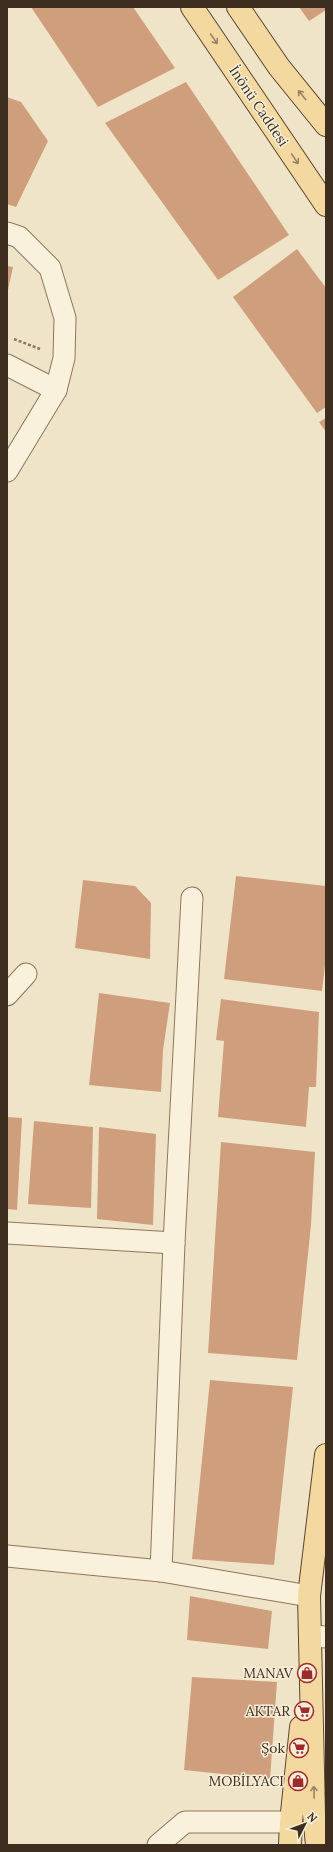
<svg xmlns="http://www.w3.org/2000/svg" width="333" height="1852" font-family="Lora,serif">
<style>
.building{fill:#cf9f7d}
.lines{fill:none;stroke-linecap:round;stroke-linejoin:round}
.street-casing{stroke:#8d765c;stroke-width:23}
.primary-casing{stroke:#5b4430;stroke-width:24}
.path{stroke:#8d765c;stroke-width:2.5;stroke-dasharray:3 2;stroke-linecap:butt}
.street{stroke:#faf1dc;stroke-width:21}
.primary{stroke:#f3d9a0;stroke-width:22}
.oneway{stroke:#988460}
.labels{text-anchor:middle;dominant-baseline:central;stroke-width:3;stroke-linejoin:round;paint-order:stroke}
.street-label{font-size:14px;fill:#3d2e20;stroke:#f7eed8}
.poi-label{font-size:14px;fill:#3d2e20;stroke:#f7eed8;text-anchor:end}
</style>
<rect width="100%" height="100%" fill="#f0e4c8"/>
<!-- building -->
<g class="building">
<polygon points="31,7 133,7 175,68 98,107"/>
<polygon points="299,7 326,7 326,10 309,21"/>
<polygon points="186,82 289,235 218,280 105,123"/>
<polygon points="7,97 21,102 48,141 16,207 7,204"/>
<polygon points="297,249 326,288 326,407 317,413 233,297"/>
<polygon points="7,266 13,267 8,290 7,290"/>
<polygon points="326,418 326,432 319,422"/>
<polygon points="236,876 326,886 326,957 322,991 224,979"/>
<polygon points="83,880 135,886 151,903 150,959 75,948"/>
<polygon points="99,993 170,1003 163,1050 161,1092 89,1085"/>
<polygon points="221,999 319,1012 316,1087 309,1087 306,1127 218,1117 224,1041 216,1040"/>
<polygon points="7,1117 22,1118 17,1210 7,1209"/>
<polygon points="34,1121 93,1127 91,1208 28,1204"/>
<polygon points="99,1127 156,1134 153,1225 97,1219"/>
<polygon points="221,1142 315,1152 311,1225 297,1360 208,1353"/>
<polygon points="210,1380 293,1387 274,1565 192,1559"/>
<polygon points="190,1596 272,1611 268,1649 187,1640"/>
<polygon points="192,1677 277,1682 270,1779 184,1770"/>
</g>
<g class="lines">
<defs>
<g id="street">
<polyline points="7,233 19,237 50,268 65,318 64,358 56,390 7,471"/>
<polyline points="7,365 56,390"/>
<polyline points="7,995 26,974"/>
<polyline points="7,1233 174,1243"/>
<polyline points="7,1556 161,1571 309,1596"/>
<polyline points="161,1571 174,1243 192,898"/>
<polyline points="311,1636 326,1637"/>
<polyline points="158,1845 185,1822 291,1822"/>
</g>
<g id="primary">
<polyline points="192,7 326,205"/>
<polyline points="238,7 279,67 326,125"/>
<polyline points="290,1845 291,1822 301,1727"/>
<polyline points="317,1845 314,1814 309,1596 326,1455"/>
</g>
</defs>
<!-- street casing -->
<use href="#street" class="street-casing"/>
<!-- primary casing -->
<use href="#primary" class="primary-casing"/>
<!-- path -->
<polyline class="path" points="14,339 40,349"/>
<!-- street -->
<use href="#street" class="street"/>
<!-- primary -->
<use href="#primary" class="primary"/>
</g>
<!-- one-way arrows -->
<defs><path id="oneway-shaft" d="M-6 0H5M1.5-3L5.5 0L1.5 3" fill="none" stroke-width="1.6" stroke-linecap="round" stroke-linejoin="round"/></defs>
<g class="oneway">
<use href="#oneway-shaft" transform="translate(214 39) rotate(56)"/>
<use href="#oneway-shaft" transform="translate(302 95) rotate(-129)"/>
<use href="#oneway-shaft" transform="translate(295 159) rotate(56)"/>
<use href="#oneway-shaft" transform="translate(314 1792) rotate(-91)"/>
</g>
<!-- icons -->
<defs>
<symbol id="shop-ring" viewBox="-11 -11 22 22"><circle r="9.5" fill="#f7eed8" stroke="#9e2a2b" stroke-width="1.5"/><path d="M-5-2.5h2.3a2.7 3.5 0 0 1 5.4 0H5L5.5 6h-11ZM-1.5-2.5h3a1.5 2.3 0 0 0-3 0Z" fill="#9e2a2b"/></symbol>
<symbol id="supermarket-ring" viewBox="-11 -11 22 22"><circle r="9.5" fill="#f7eed8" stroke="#9e2a2b" stroke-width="1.5"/><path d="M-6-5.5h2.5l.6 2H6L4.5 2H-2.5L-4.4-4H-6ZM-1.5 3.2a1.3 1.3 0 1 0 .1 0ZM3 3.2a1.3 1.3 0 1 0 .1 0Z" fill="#9e2a2b"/></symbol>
</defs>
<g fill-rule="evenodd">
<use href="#shop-ring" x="296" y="1662" width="22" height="22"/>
<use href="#supermarket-ring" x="293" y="1700" width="22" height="22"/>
<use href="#supermarket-ring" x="288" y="1737" width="22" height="22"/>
<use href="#shop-ring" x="287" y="1770" width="22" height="22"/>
</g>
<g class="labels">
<!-- street labels -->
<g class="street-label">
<text transform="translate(259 106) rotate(56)">İnönü Caddesi</text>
</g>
<!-- poi labels -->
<g class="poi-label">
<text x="293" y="1673">MANAV</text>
<text x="290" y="1711">AKTAR</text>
<text x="285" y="1748">Şok</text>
<text x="284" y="1781">MOBİLYACI</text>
</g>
</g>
<!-- border -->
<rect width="333" height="1852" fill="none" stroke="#3d2e20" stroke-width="16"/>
<!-- north arrow -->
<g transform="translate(305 1824) rotate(48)" stroke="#f7eed8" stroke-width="3" paint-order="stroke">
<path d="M0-3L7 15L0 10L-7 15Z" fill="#3d2e20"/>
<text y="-6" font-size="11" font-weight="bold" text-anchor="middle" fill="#3d2e20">N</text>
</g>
</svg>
